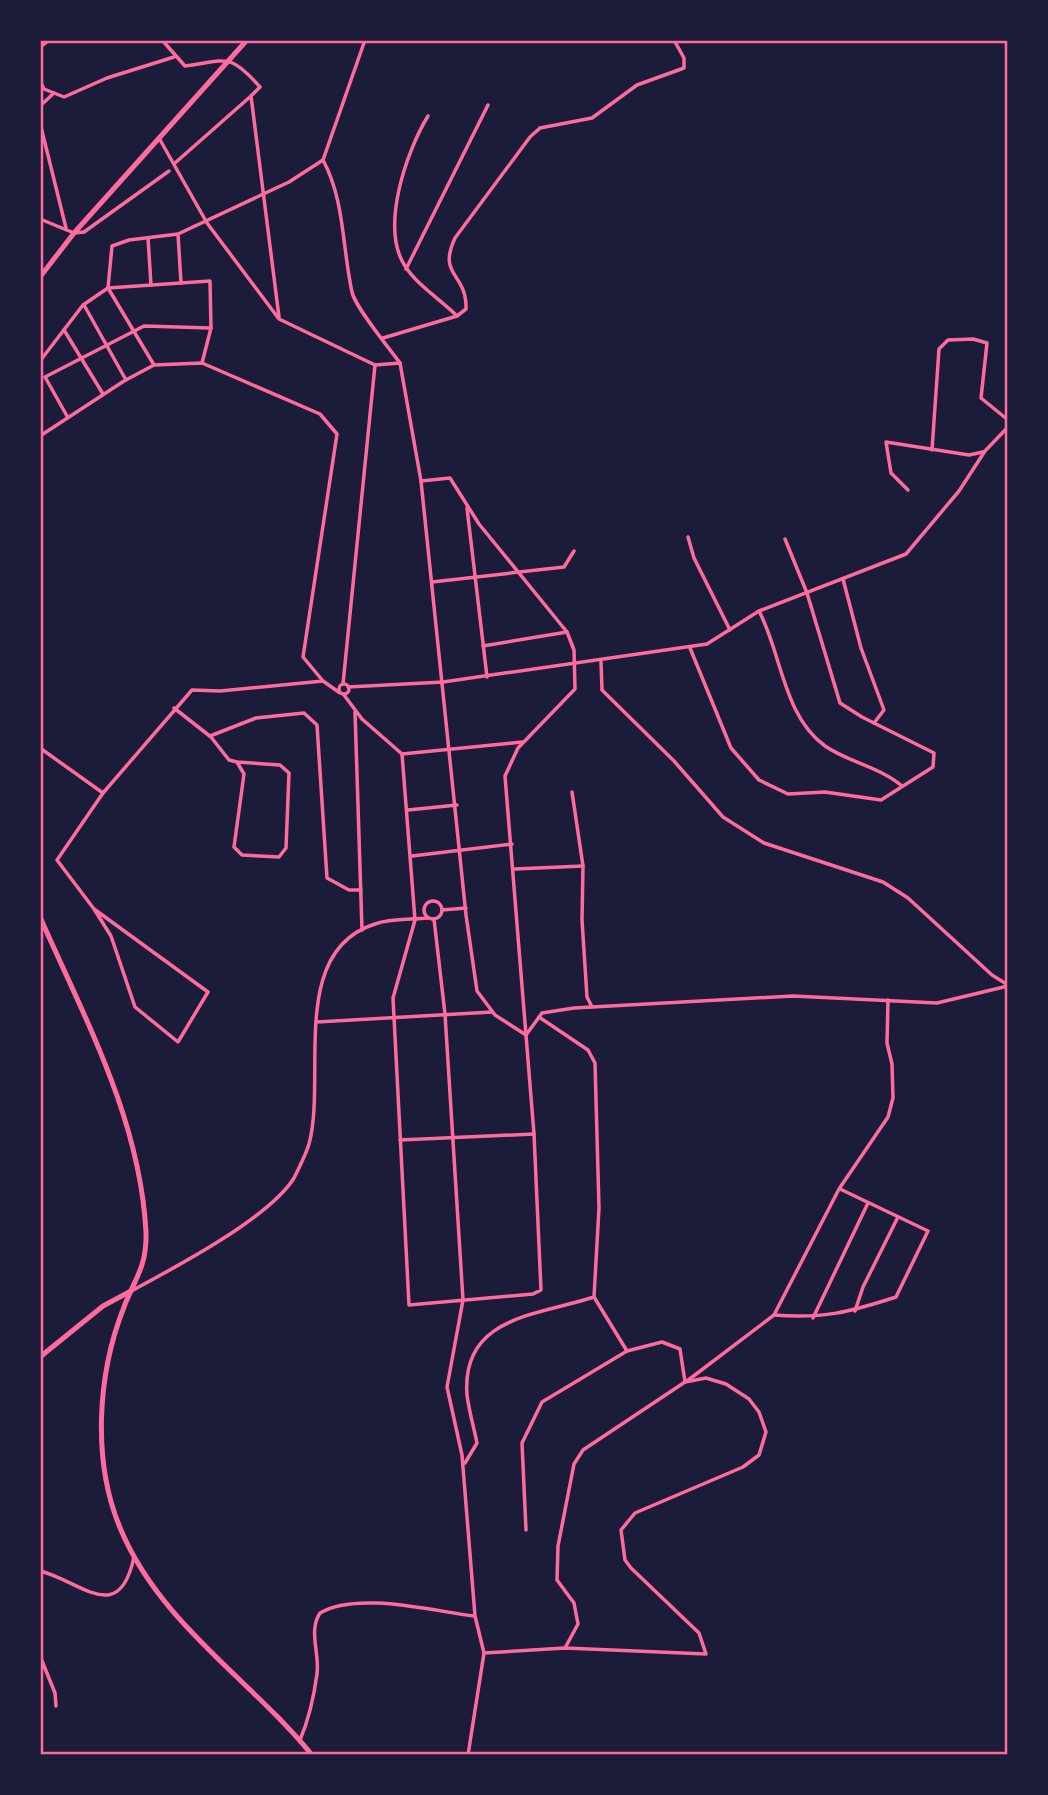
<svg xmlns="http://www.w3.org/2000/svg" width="1048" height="1795" font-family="'DejaVu Sans',sans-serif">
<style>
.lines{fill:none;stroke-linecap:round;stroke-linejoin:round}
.minor{stroke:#ff6b9d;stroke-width:3.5}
.primary{stroke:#ff6b9d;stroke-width:5}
.neatline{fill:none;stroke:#ff6b9d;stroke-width:2.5}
</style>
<rect width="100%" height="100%" fill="#1b1b3a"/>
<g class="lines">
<!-- minor -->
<g class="minor">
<path d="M162,40l23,26c43,-6 45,-13 75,21l-9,9"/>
<polyline points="40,47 49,40"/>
<polyline points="40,81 44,89 64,97 107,78 174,57"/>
<polyline points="40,106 54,93"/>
<path d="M428,116c-22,36 -48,112 -23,150 12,19 36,34 52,50"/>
<polyline points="40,123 66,228"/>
<polyline points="159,138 207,223 279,319 375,365 400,363 421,481 466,915 477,991 495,1015 526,1035 542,1013 574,1008 793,996 937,1003 1008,986"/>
<polyline points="323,160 365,40"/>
<polyline points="175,163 251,96 279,317"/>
<polyline points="40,219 74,233 84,232 169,171"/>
<polyline points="178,234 181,283"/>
<polyline points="148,238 151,285"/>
<polyline points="406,269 488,105"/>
<polyline points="84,305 126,380"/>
<polyline points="64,330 103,394"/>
<path d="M383,338l74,-22 9,-7c1,-37 -29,-32 -11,-71l75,-101 10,-9 52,-10 45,-33 47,-17v-10l-10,-18"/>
<polyline points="40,361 83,305 108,288 210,281 211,328 202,363"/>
<polyline points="67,416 45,377 144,326 211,328"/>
<polyline points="40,436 124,381 154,365"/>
<polyline points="932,450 939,349 948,340 973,339 987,343 981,398 1008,420"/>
<polyline points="908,490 891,473 886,442 969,455 983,452"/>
<polyline points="467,508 487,677"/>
<polyline points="688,537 694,558 730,630"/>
<polyline points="843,579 861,648 884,710 874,723"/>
<polyline points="432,582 564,567 574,551"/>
<path d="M759,611c23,44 24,104 66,135 23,16 55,21 77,40"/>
<polyline points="483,646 567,632"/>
<polyline points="690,648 731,748 759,780 788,794 825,792 881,800 933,767 934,753 862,717 840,703 807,593 785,539"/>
<polyline points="601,662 602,690 674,761 723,817 764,843 883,882 908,898 992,975 1008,985"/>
<circle cx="344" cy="689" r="5"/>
<polyline points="343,684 375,365"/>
<polyline points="348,687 443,682 707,644 759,611 906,554 959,491 985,451 1008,427"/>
<path d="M340,693l-17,-12 -20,-24 34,-223 -17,-20 -118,-51 -48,2 -46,-77 4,-42 17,-6 49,-6 111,-52 34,-22c22,41 19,87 29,132 3,15 37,56 48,71"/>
<polyline points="344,695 362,719 402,754 415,920 393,998 409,1305 533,1294 541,1290 534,1134 505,776 518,748 575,689 574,650 567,632 479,524 450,478 421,481"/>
<polyline points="174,708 211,737 229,760 237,762 244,774 234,847 242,855 279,857 286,848 289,773 280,765 237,762"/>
<polyline points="355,712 362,930"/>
<polyline points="210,736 256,718 304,713 317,725 327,878 349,890 361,890"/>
<polyline points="40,748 103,793 192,690 220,691 323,681"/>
<polyline points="402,754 522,742"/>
<polyline points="572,792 583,866 582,920 587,997 592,1007"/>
<polyline points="408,810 457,805"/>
<polyline points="412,856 512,844"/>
<polyline points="515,869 583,866"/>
<circle cx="433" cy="910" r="9"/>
<polyline points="94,909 111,936 135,1007 178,1042 208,992 94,909 57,860 103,793"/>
<polyline points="442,910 466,908"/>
<polyline points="434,919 445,1014 463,1300 447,1387 462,1455 475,1616 484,1653 468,1755"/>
<polyline points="317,1022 492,1012"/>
<polyline points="400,1140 534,1134"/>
<path d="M133,1290c43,-23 136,-72 161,-112 5,-10 12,-24 15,-34 18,-66 -21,-193 66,-220 16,-6 36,-4 53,-6"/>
<polyline points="594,1297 627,1351"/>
<polyline points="855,1311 863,1287 898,1217"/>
<path d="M774,1315c49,4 76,-3 122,-18l32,-66 -88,-42"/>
<polyline points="813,1318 868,1203"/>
<polyline points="687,1381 774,1315 839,1189 888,1117 893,1098 892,1064 887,1043 888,1000"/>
<path d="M465,1463l12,-20c-3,-15 -8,-32 -10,-48 -6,-79 72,-80 127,-98l5,-89 -4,-145 -7,-13 -49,-33"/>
<polyline points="526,1530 522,1443 542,1402 627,1351 662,1342 680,1349 685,1382 583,1450 574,1464 558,1546 557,1580 574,1603 578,1624 565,1648"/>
<path d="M40,1571c41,10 79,56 94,-14"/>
<polyline points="484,1653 565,1648 706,1654 699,1633 631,1568 625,1560 621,1530 635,1513 743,1467 759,1455 766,1432 759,1412 749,1399 726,1384 706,1378 685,1382"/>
<polyline points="40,1656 55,1693 56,1706"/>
<path d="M300,1740c9,-21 14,-44 17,-66 3,-20 -9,-43 3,-61 37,-22 112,-2 154,3"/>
</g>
<!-- primary -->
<g class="primary">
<polyline points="40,277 74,233 247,40"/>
<path d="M40,917c45,102 100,202 106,315 1,35 -11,46 -22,75 -27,68 -32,156 -3,223 39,93 129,149 191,225"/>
<polyline points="40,1357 103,1306 131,1291"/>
</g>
</g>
<!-- border -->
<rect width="1048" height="1795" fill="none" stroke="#1b1b3a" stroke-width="84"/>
<rect x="42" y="42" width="964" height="1711" class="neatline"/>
</svg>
